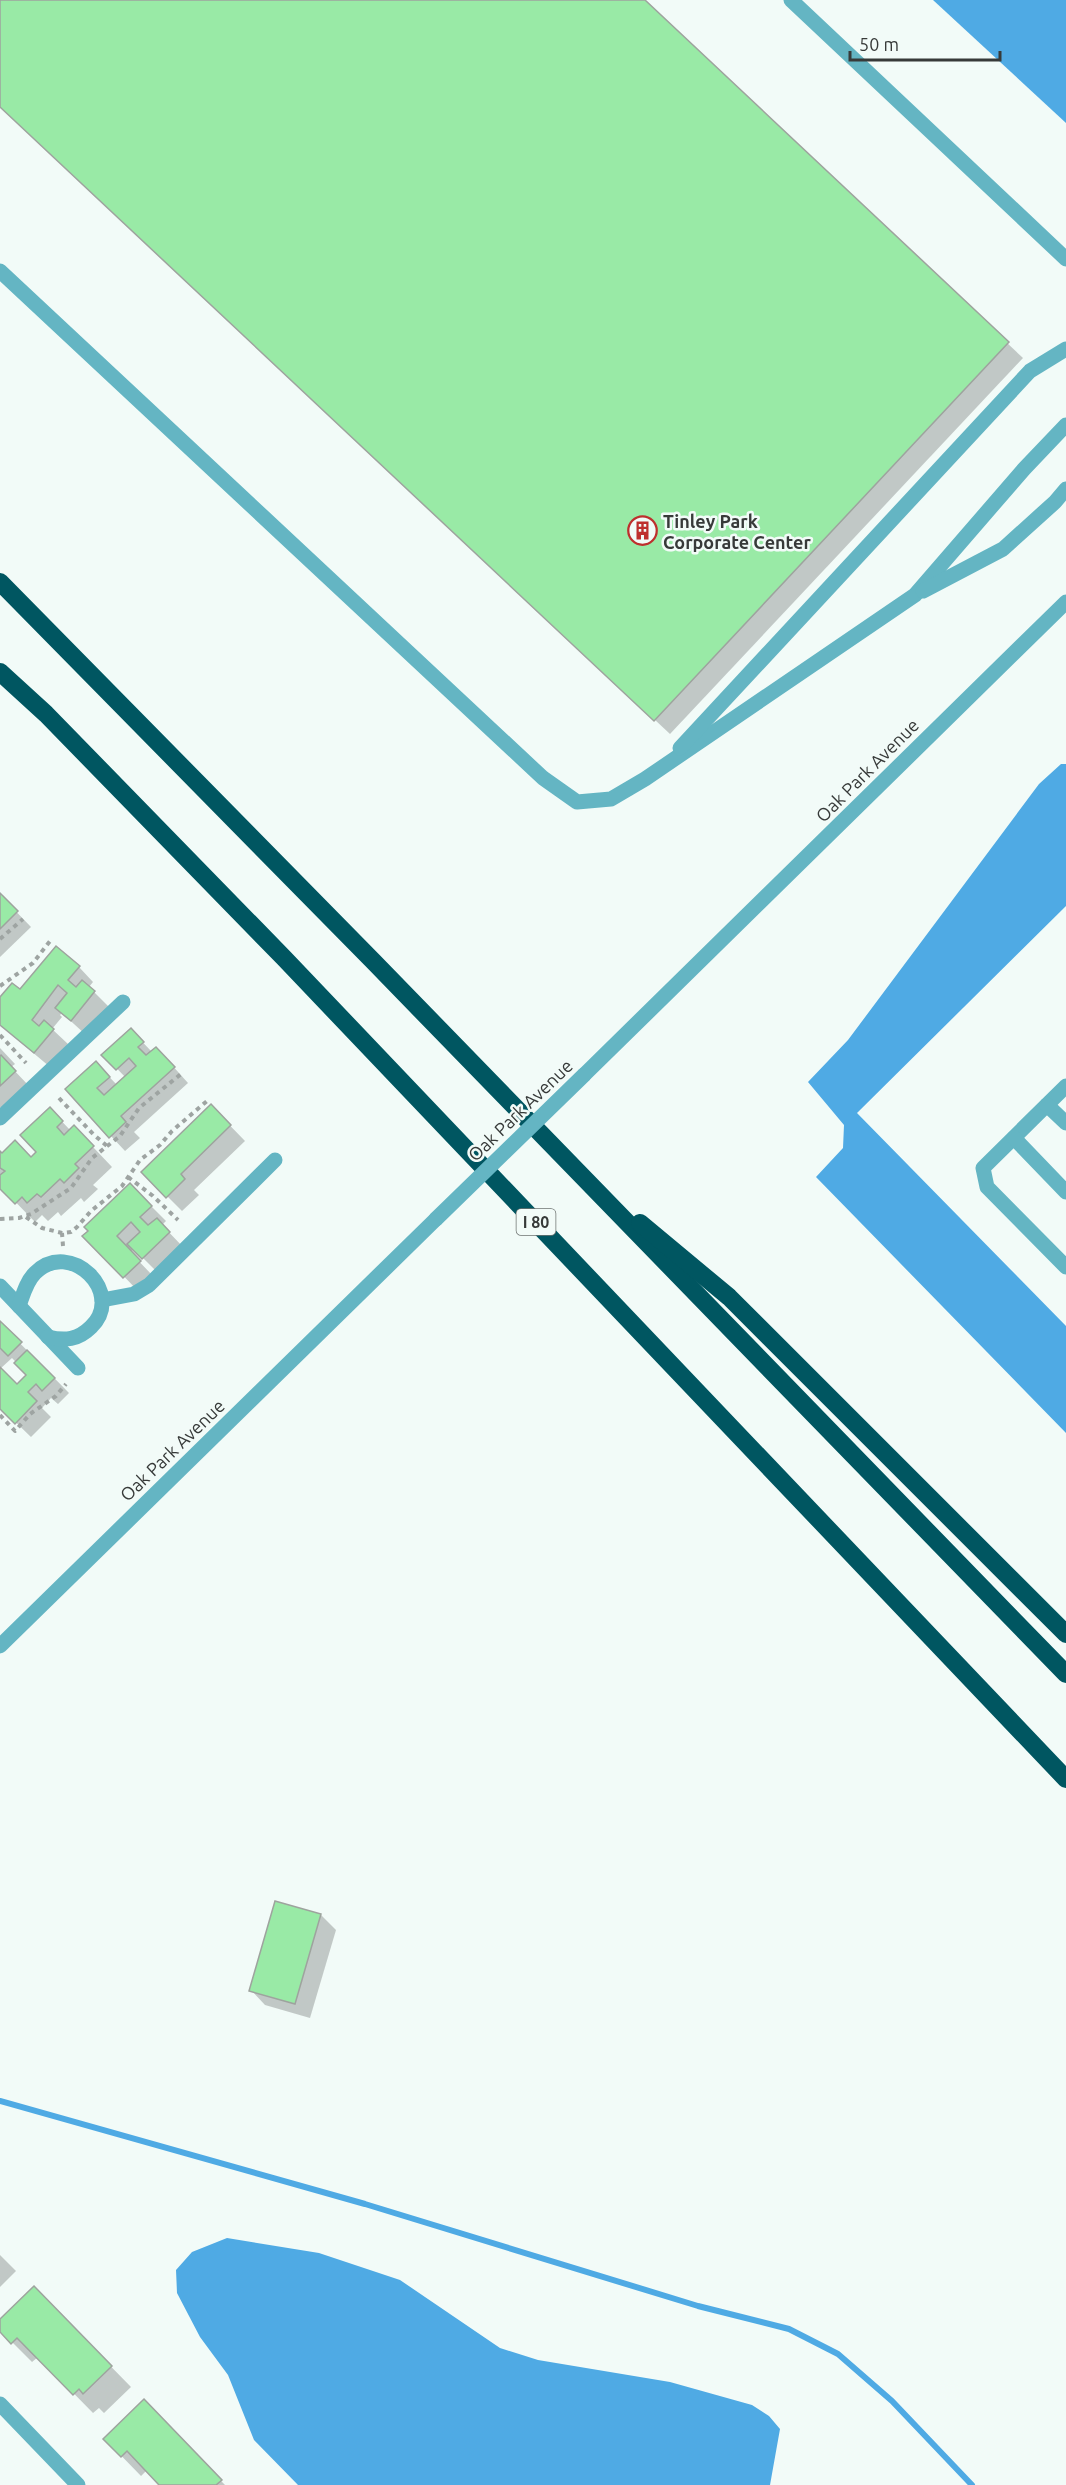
<svg xmlns="http://www.w3.org/2000/svg" width="1066" height="2485" font-family="Ubuntu,sans-serif">
<style>
.water{fill:#4faae4}
.shadow{fill:#0003}
.lines{fill:none;stroke-linecap:round;stroke-linejoin:round}
.stream{stroke:#4faae4;stroke-width:6}
.building{fill:#99eaa6;stroke:#9ea39e;stroke-width:1.5}
.path{stroke:#9ea4a2;stroke-width:4;stroke-dasharray:4.5 4.5;stroke-linecap:butt}
.minor{stroke:#64b5c3;stroke-width:15}
.highway{stroke:#005661;stroke-width:18}
.minor-bridge{stroke:#64b5c3;stroke-width:15}
.labels{text-anchor:middle;dominant-baseline:central;stroke-width:5;stroke-linejoin:round;paint-order:stroke}
.shield{fill:#f2fbf8;stroke:#6f7472;stroke-width:1.5}
.shield-label{font-size:16px;font-weight:bold;fill:#373a39}
.poi-label{font-size:18px;font-weight:bold;fill:#373a39;stroke:#f2fbf8;text-anchor:start}
.street-label{font-size:18px;fill:#373a39;stroke:#f2fbf8}
</style>
<rect width="100%" height="100%" fill="#f2fbf8"/>
<!-- water -->
<g class="water">
<polygon points="933,0 1066,0 1066,123"/>
<polygon points="1061,764 1066,764 1066,906 857,1113 1066,1326 1066,1433 816,1177 843,1148 844,1125 808,1082 848,1040 1039,784"/>
<polygon points="227,2238 319,2253 400,2280 500,2348 538,2360 670,2382 752,2405 769,2416 780,2429 770,2485 298,2485 254,2440 228,2375 200,2337 177,2293 176,2270 192,2252"/>
</g>
<!-- shadow -->
<g class="shadow">
<polygon points="0,0 643,0 1023,358 670,734 0,106"/>
<polygon points="0,895 31,927 0,957"/>
<polygon points="79,967 93,982 89,987 109,1007 86,1035 62,1013 60,1015 62,1017 52,1029 68,1044 50,1067 0,1025 0,999"/>
<polygon points="131,1030 152,1052 170,1063 188,1083 134,1132 140,1138 125,1151 67,1089 96,1063 117,1085 126,1078 104,1055"/>
<polygon points="0,1048 15,1064 11,1067 30,1087 4,1111 0,1107"/>
<polygon points="211,1106 245,1141 194,1190 199,1195 182,1211 143,1172"/>
<polygon points="50,1109 71,1131 74,1127 112,1167 93,1185 98,1189 84,1202 81,1198 61,1216 58,1212 48,1221 42,1215 35,1222 0,1186 0,1152 32,1158 38,1153"/>
<polygon points="130,1185 166,1221 162,1225 184,1248 158,1273 134,1249 130,1252 154,1277 139,1292 85,1236"/>
<polygon points="0,1323 69,1393 58,1404 51,1398 42,1408 51,1417 31,1437 0,1407 0,1370 17,1386 28,1375 12,1358 0,1369"/>
<polygon points="276,1902 321,1915 336,1930 310,2018 265,2005 251,1990"/>
<polygon points="0,2255 16,2271 0,2287"/>
<polygon points="34,2288 131,2387 104,2413 99,2408 93,2413 38,2357 32,2362 0,2330 0,2321"/>
<polygon points="163,2421 225,2485 162,2485 147,2470 141,2476 105,2439"/>
</g>
<g class="lines">
<!-- stream -->
<polyline class="stream" points="0,2101 365,2204 698,2306 789,2329 838,2354 892,2401 972,2485"/>
</g>
<!-- building -->
<g class="building">
<polygon points="0,0 645,0 1009,342 654,721 0,107"/>
<polygon points="0,893 18,911 0,929"/>
<polygon points="56,946 80,966 68,980 76,987 82,980 95,991 71,1021 55,1008 67,993 58,985 32,1020 39,1026 44,1020 54,1029 34,1053 0,1025 0,997 12,983 20,989"/>
<polygon points="131,1028 144,1042 138,1047 146,1055 156,1047 175,1067 121,1116 126,1122 109,1138 65,1089 96,1061 110,1077 97,1088 104,1095 136,1066 129,1058 116,1070 101,1055"/>
<polygon points="1,1055 16,1071 0,1086 0,1056"/>
<polygon points="211,1104 231,1125 181,1174 185,1179 166,1198 141,1172"/>
<polygon points="50,1107 63,1121 57,1127 64,1135 74,1125 94,1146 75,1164 79,1168 64,1183 60,1179 41,1197 37,1194 27,1203 22,1197 15,1204 0,1189 0,1175 5,1171 0,1168 0,1151 2,1153 15,1140 31,1157 36,1152 20,1135"/>
<polygon points="130,1183 152,1206 140,1217 148,1225 157,1218 170,1232 142,1259 127,1244 140,1232 131,1222 117,1236 141,1261 123,1278 82,1236 88,1231 84,1227"/>
<polygon points="0,1321 22,1342 8,1356 0,1348"/>
<polygon points="27,1350 55,1378 42,1391 36,1384 28,1392 37,1401 15,1424 0,1409 0,1367 17,1384 26,1375 14,1363"/>
<polygon points="275,1901 321,1914 295,2004 249,1991"/>
<polygon points="34,2286 112,2366 83,2394 79,2389 73,2395 17,2338 11,2344 0,2332 0,2319"/>
<polygon points="144,2399 222,2480 216,2485 159,2485 127,2451 121,2457 103,2439"/>
</g>
<g class="lines">
<!-- path -->
<g class="path">
<polyline points="0,939 23,919"/>
<polyline points="0,986 33,963 50,941"/>
<polyline points="0,1035 26,1063"/>
<polyline points="59,1098 93,1134 107,1146"/>
<polyline points="128,1177 153,1196 178,1220"/>
<polyline points="26,1217 42,1228 62,1233"/>
<polyline points="0,1219 19,1218 31,1214 71,1188 92,1158 120,1136 139,1108 181,1074"/>
<polyline points="63,1246 62,1233 71,1232 77,1227 91,1211 122,1186 140,1160 160,1145 172,1131 207,1101"/>
<polyline points="0,1415 15,1431 30,1414 56,1396 66,1384"/>
</g>
<!-- minor -->
<g class="minor">
<polyline points="791,0 1066,259"/>
<polyline points="0,271 543,778 577,802 611,799 645,779 915,595 1024,469 1066,425"/>
<polyline points="923,591 1003,549 1055,502 1066,489"/>
<polyline points="680,748 1030,371 1066,349"/>
<polyline points="584,1075 1066,602"/>
<polyline points="1066,1086 983,1168 987,1187 1066,1267"/>
<polyline points="1047,1105 1066,1123"/>
<polyline points="0,1118 123,1002"/>
<polyline points="1014,1138 1066,1192"/>
<polyline points="0,1286 78,1368"/>
<polyline points="102,1300 134,1294 149,1285 275,1160"/>
<path d="M19,1306c4,-11 7,-24 16,-33 35,-35 91,20 56,54 -13,13 -26,14 -43,10"/>
<polyline points="0,1646 436,1219"/>
<polyline points="0,2404 78,2485"/>
</g>
<!-- highway -->
<g class="highway">
<polyline points="0,582 373,961 1066,1674"/>
<polyline points="0,672 46,714 284,958 1066,1779"/>
<polyline points="640,1223 729,1297 1066,1634"/>
</g>
<!-- minor-bridge -->
<polyline class="minor-bridge" points="436,1219 584,1075"/>
</g>
<!-- icons -->
<defs>
<symbol id="building-ring" viewBox="-11 -11 22 22"><circle r="9.5" fill="#f2fbf8" stroke="#be2f2d" stroke-width="1.5"/><path d="M-4-6H4V6H1V3H-1V6H-4ZM-2.5-4.3h1.7v1.8h-1.7ZM.8-4.3h1.7v1.8H.8ZM-2.5-1h1.7V.8h-1.7ZM.8-1h1.7V.8H.8Z" fill="#be2f2d"/></symbol>
</defs>
<g fill-rule="evenodd">
<use href="#building-ring" x="626" y="514" width="33" height="33"/>
</g>
<g class="labels">
<!-- shield labels -->
<rect class="shield" x="516.5" y="1209" width="39" height="26" rx="4.5"/>
<g class="shield-label">
<text x="536" y="1222">I 80</text>
</g>
<!-- poi labels -->
<g class="poi-label">
<text x="663" y="521">Tinley Park<tspan x="663" dy="21">Corporate Center</tspan></text>
</g>
<!-- street labels -->
<g class="street-label">
<text transform="translate(867 770) rotate(-45)">Oak Park Avenue</text>
<text transform="translate(520 1110) rotate(-44)">Oak Park Avenue</text>
<text transform="translate(172 1450) rotate(-44)">Oak Park Avenue</text>
</g>
</g>
<!-- scale -->
<path d="M850 51v9h150v-9" fill="none" stroke="#373a39" stroke-width="3"/>
<text x="859" y="51" font-size="18" fill="#373a39" stroke="#f2fbf8" stroke-width="4.5" paint-order="stroke">50 m</text>
</svg>
